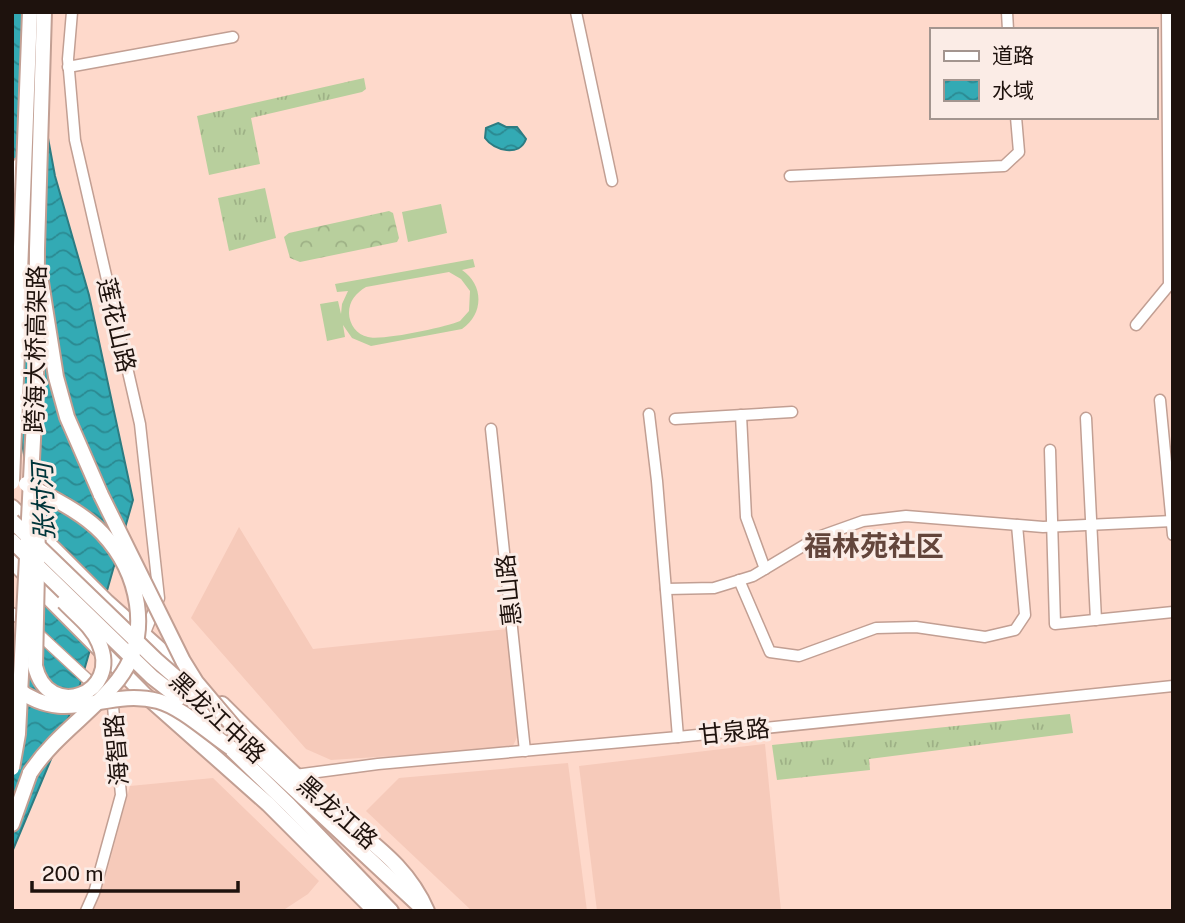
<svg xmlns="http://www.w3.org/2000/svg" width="1185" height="923" font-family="'Public Sans','Noto Sans SC',sans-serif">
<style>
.built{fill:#f6caba}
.grass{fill:url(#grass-tufts)}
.forest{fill:url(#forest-crowns)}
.pitch{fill:#b8cf9d;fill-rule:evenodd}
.water{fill:url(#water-waves);stroke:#2d7c82;stroke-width:2}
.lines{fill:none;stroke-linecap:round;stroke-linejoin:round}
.minor-casing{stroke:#c29f93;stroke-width:13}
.highway-casing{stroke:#c29f93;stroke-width:18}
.minor{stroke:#fff;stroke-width:10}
.highway{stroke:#fff;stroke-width:14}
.highway-bridge-casing{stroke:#c29f93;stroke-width:18;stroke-linecap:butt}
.highway-bridge{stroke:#fff;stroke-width:14}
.labels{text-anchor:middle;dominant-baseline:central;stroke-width:6;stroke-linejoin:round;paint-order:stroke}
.street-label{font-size:24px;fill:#1e120d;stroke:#fbece6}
.water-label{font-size:26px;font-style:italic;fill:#00353a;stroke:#fbece6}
.quarter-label{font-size:28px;font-weight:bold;fill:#63453b;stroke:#fbece6}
</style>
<defs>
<pattern id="grass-tufts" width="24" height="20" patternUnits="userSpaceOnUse" patternTransform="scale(1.75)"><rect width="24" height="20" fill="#b8cf9d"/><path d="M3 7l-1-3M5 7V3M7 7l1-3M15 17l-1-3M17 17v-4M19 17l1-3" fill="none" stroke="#9eb186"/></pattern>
<pattern id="forest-crowns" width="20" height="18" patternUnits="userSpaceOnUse" patternTransform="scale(1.75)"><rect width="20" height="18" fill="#b8cf9d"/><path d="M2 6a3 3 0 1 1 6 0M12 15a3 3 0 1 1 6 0" fill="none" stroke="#9eb186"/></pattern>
<pattern id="water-waves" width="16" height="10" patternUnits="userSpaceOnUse" patternTransform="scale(1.75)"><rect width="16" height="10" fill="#33aab4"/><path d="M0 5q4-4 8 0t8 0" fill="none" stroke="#2b8991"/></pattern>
</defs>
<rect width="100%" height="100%" fill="#fed9cb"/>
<!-- built -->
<g class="built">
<polygon points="239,527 313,649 508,629 519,733 512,748 331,760 306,749 191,618"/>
<polygon points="765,744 781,911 597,911 579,766"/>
<polygon points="568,763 587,911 472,911 366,811 399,778"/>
<polygon points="213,778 319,881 308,894 282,911 92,911 103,886 130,786"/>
</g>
<!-- grass -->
<g class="grass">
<polygon points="364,78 366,89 362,92 251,118 260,164 209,175 197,116"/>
<polygon points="265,188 276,238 229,251 218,198"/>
<polygon points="1070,714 1073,733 869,759 870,770 777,780 772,745"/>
</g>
<!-- forest -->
<polygon class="forest" points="389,211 393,213 399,238 397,242 300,262 290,258 284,237 289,233"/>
<!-- pitch -->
<g class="pitch">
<polygon points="441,204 447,233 408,242 402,212"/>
<path d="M473,259l2,8 -13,3c22,15 22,44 0,59l-91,17 -19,-8 -9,-13 2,12 -18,4 -7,-37 18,-3 3,13 1,-10 6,-13 -11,1 -2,-8zM449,272l12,7 9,12 -1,20 -9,10c-13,6 -79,20 -92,16 -11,-2 -19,-13 -19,-24 0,-12 7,-20 17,-26z"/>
</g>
<!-- water -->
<g class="water">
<polygon points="12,12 46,12 38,84 55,176 89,295 133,500 75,702 12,852 12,725 36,657 34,514 12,383"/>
<path d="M498,123l8,4h11l9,12c-6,18 -32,12 -41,-1l1,-10z"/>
</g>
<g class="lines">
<defs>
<g id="minor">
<polyline points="72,12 68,59 75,140 140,424 159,598 142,640"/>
<polyline points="576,12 612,181"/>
<polyline points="1007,12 1008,30"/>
<polyline points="68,67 233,37"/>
<polyline points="790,176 1004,166 1019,152 1016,117"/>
<polyline points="1136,325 1169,285 1167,12"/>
<polyline points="1160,400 1173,535"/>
<polyline points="649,414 657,481 678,737"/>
<polyline points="741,415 746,517 765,569"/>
<polyline points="1086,418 1096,620"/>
<polyline points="675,419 792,412"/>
<polyline points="491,429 525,751"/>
<polyline points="1050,450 1055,624 1173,612"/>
<polyline points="739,580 770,652 799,656 876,628 916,627 985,637 1015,630 1025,615 1017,525"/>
<polyline points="666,589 714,588 753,576 818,537 863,521 906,516 1043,527 1173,521"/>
<polyline points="12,613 31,627 98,689"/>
<polyline points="295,775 378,764 678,737 1173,686"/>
<polyline points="86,911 94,893 121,795 112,695"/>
</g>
<g id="highway">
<polyline points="12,200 20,165"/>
<polyline points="41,282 56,377 67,417 101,495"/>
<polyline points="12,507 107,602 191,677"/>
<polyline points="12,561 145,695 268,804 373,909 378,911"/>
<polyline points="187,687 220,719"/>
<polyline points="179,698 205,723"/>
<path d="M222,704c36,36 73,71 110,105 38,34 74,54 95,102"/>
<polyline points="222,740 289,805 391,911"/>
<polyline points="247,745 424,910"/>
<polyline points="12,824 30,773"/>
</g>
</defs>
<!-- minor casing -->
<use href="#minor" class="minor-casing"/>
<!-- highway casing -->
<use href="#highway" class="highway-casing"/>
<!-- minor -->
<use href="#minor" class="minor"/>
<!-- highway -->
<use href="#highway" class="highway"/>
<defs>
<g id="highway-bridge">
<polyline points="12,482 30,12"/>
<path d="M26,484c26,14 56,28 76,49 37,39 51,102 16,147 -28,35 -62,54 -88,93"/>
<polyline points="101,495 183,661 196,682 255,752"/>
<polyline points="12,521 156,660 187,687"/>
<path d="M38,522l-3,144c13,56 87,28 64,-23 -7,-17 -23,-28 -35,-41"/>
<polyline points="12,541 152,677 179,698"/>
<path d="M16,688c51,40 89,-1 142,13 23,6 52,33 73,47"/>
<polyline points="12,768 18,734 36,381 37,249 44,12"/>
</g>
</defs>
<!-- highway-bridge casing -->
<use href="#highway-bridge" class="highway-bridge-casing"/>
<!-- highway-bridge -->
<use href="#highway-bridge" class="highway-bridge"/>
</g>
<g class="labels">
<!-- street labels -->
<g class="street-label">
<text transform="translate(117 325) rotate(77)">莲花山路</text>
<text transform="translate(35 349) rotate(-89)">跨海大桥高架路</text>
<text transform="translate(508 590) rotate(-96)">惠山路</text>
<text transform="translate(218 717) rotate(43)">黑龙江中路</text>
<text transform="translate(734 731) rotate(-6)">甘泉路</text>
<text transform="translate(116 750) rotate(-95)">海智路</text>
<text transform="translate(338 812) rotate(41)">黑龙江路</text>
</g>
<!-- water labels -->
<g class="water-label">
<text transform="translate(43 502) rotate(-92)">张村河</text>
</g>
<!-- quarter labels -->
<g class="quarter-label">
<text x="874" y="545">福林苑社区</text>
</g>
</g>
<!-- border -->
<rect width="1185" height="923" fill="none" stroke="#1e120d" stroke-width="28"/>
<!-- legend -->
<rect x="930" y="28" width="228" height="91" fill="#fbece6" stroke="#a3958f" stroke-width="2"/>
<rect x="944" y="51" width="35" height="10" fill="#ffffff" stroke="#a3958f" stroke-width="2"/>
<text x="992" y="63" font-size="21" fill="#1e120d">道路</text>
<rect x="944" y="80" width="35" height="21" fill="url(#water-waves)" stroke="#a3958f" stroke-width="2"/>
<text x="992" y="98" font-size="21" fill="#1e120d">水域</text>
<!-- scale -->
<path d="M32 881v10h206v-10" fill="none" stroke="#1e120d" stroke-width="3.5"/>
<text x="42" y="881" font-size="21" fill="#1e120d" stroke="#fbece6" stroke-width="5" paint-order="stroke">200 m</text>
</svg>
